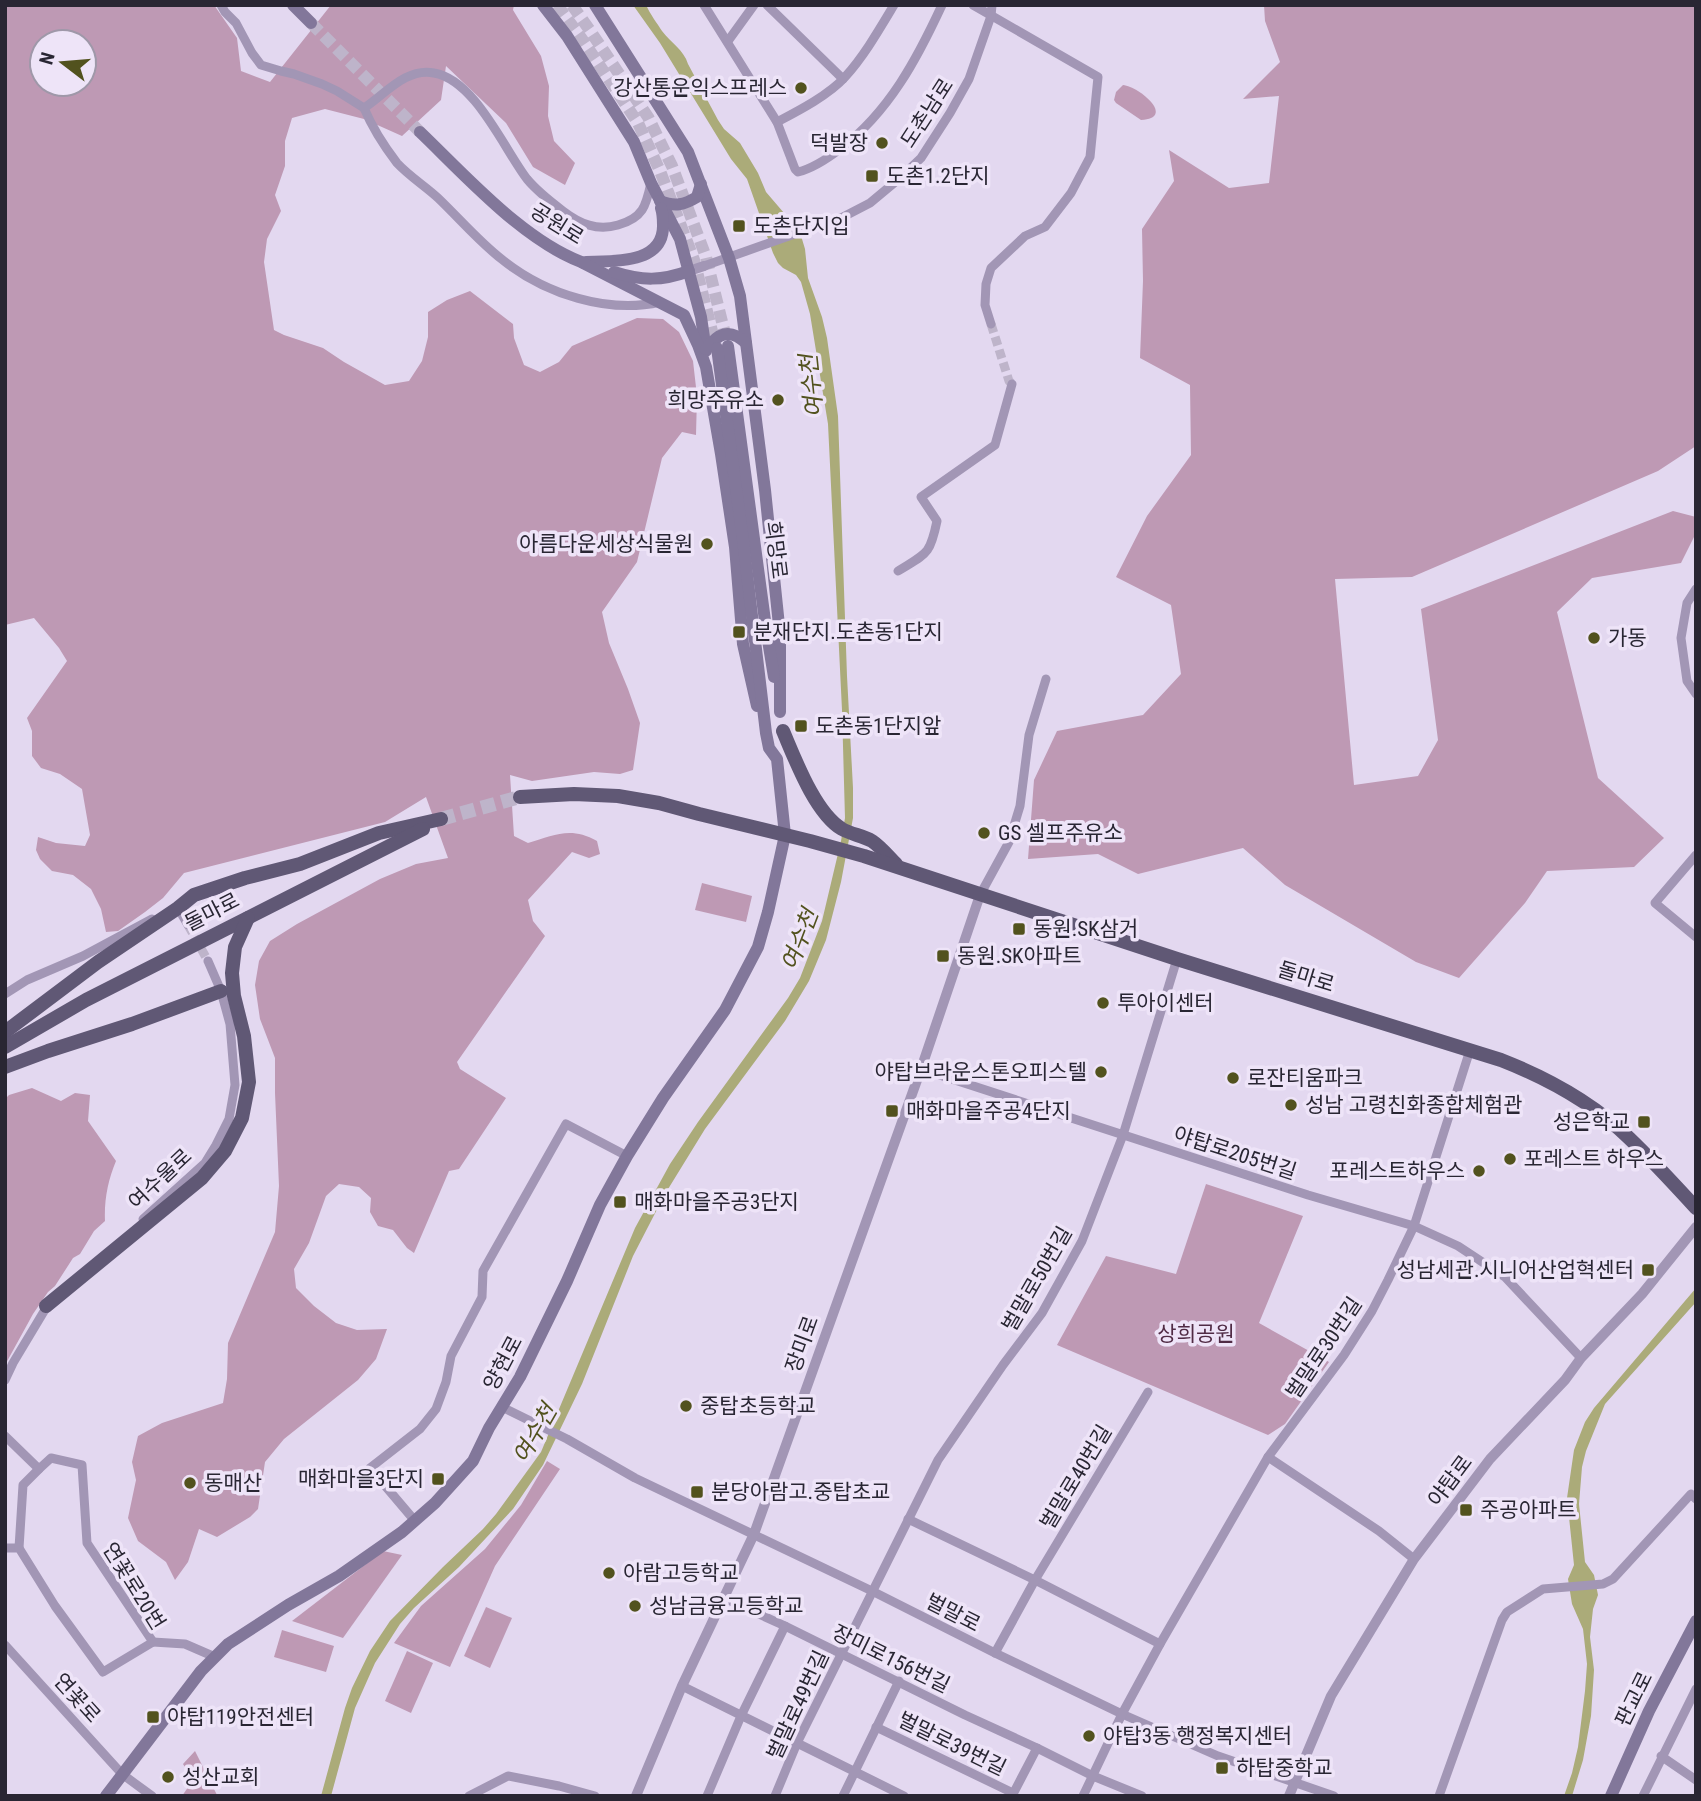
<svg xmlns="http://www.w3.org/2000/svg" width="1701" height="1801" font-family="'Roboto Condensed','Noto Sans KR',sans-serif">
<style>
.green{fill:#be99b4;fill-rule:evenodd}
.water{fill:#abab79}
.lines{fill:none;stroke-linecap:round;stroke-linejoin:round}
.minor-tunnel{stroke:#beb4ca;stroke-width:9;stroke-dasharray:9 4.5;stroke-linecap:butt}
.secondary-tunnel{stroke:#beb4ca;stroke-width:12;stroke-dasharray:12 6;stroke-linecap:butt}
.primary-tunnel{stroke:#beb4ca;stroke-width:14;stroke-dasharray:14 7;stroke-linecap:butt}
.minor{stroke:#a296b5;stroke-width:9}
.tertiary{stroke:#a296b5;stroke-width:10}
.secondary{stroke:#82779a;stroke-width:12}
.primary{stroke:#605875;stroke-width:14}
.poi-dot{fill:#52521e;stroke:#eee4f8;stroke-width:2.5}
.labels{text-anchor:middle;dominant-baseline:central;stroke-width:7;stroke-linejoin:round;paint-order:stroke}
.poi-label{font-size:21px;fill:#292633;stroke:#eee4f8;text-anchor:start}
.street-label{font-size:21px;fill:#292633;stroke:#eee4f8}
.park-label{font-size:21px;fill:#502b45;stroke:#eee4f8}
.water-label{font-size:23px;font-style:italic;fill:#52521e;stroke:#eee4f8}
</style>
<rect width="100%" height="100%" fill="#e3d8f0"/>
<!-- green -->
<g class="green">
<path d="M5,5h209l23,33 4,33 29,11 61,-77h183l-1,5 28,46 8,30 -1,30 6,25 21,22 -10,22 -32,-18 -27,-44 -60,-57 -5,34 -39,36 -38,-17 -39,-10 -33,9 -7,23v25l-10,29 6,16 -14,28 -3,23 10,68 10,5 39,13 21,14 41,23 24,-4 13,-20 6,-24v-25l19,-12 23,-9 43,33 1,14 10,27 16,7 19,-10 13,-16 65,-28 26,1 16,13 14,29 4,35 -1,39 -14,-3 -20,26 -25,104 -35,50 7,31 19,46 12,34 -7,47 -13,4 -26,-2 -62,9 -22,-6 4,61 14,7c26,-8 43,-17 69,-2l3,13 -11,4 -17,-6 -44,48 5,21 12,15 -88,126 3,7 46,29 -47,71 -10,2 -35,82 -7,-5 -14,-18 -15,-4 -8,-14 1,-14 -12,-11 -20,-3 -13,12 -17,47 -15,26 2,19 18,18 22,17 21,7 30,-1 -11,30 -18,21 -74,59 -19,23 -7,47 -8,8 -33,20 -18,-8 -11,33 -13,18 -9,-18 -28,-21 -10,-23 8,-38 -4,-18 6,-26 24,-13 61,-20 4,-24 1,-36 47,-111 4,-46 -4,-93v-35l-15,-39 -5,-34 4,-24 11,-20 27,-17 83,-45 36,-15 32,-6 -22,-61 -41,25 -201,51 -21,25 -18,14 -27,19 -12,1 -5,-23 -10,-20 -18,-14 -21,-4 -12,-12 -4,-9 2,-13 18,6 29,3 5,-11 -8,-46 -22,-15 -19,-6 -9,-12v-25l-5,-13 40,-57 -8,-13 -25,-30 -29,7zM42,42h42v42h-42z"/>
<polygon points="1264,5 1696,5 1696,446 1658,471 1412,577 1335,579 1354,785 1418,776 1438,740 1421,609 1673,511 1696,517 1696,533 1681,563 1592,578 1557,612 1598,778 1664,838 1634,867 1547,871 1525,903 1459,978 1416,962 1285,885 1243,848 1138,874 1098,854 1028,859 1034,780 1057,731 1143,715 1181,674 1171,605 1116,577 1147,516 1191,455 1190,385 1140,358 1143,281 1142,229 1174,181 1169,150 1229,188 1269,183 1279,96 1243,99 1280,62 1265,21"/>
<path d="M1123,85c17,2 53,33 18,35l-25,-17 -2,-3 2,-8z"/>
<polygon points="702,883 752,896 746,922 695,910"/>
<path d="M32,1088l29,13 14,-8 15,2 -2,26 28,40c-8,19 -12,39 -11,60l-11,10 -14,23 -7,4 -18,28 -7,6 -15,22 -28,51v-266l4,-4z"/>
<polygon points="1206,1184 1303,1216 1259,1323 1329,1362 1285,1424 1268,1435 1057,1345 1106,1256 1176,1274"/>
<polygon points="547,1461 560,1469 495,1566 450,1667 394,1643 421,1606 485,1549 521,1505"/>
<polygon points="383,1551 402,1555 343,1638 292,1621"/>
<polygon points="486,1607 512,1618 490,1668 464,1656"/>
<polygon points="282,1630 334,1646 326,1672 274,1657"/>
<polygon points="407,1651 433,1663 411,1713 385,1701"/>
<polygon points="195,1751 217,1795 217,1796 182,1796 193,1780 183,1764"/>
</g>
<!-- water -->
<g class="water">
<path d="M633,5h13c4,9 11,18 16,26 9,12 22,19 26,33l30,56 6,9 16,14 18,30 8,19 30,35 6,12 3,10 3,29 14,39 5,21 11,78 9,260 6,112v30l-12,64 -15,58 -17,41 -24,40 -80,108 -40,65 -32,62 -51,128 -39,81 -30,44 -54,58 -45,41 -14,16 -25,39 -20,45 -24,88h-10l24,-88 7,-20 18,-37 20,-30 53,-54 40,-38 13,-15 45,-62 94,-224 35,-64 28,-42 90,-124 12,-20 22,-57 19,-80 4,-23 -3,-108 -14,-286 -18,-110 -9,-32 -5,-7 -13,-7 -5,-5 -5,-10 -26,-74 -16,-20 -71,-116z"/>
<polygon points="1696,1288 1696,1302 1605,1404 1586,1451 1582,1467 1579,1504 1585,1562 1594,1575 1598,1595 1593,1609 1590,1637 1594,1670 1591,1716 1583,1760 1572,1796 1564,1796 1572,1773 1578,1747 1585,1691 1587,1664 1583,1629 1572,1604 1568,1579 1574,1565 1567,1498 1574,1450 1585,1422 1594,1408"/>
</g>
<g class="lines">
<!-- minor-tunnel -->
<g class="minor-tunnel">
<polyline points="991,324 1009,381 1012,384"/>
<polyline points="188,925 208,961"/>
</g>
<!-- secondary-tunnel -->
<g class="secondary-tunnel">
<polyline points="557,5 582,39 638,123 660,171 694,260 716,347"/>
<polyline points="572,5 591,32 648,117 672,166 706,257 727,342"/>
<polyline points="311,23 420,132"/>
</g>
<!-- primary-tunnel -->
<polyline class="primary-tunnel" points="441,819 520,797"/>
<!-- minor -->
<g class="minor">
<polyline points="221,5 225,12 236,23 252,53 261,65 281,71 294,74 322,84 337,91 364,108"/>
<path d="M704,5l73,117 18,47 3,3c16,-4 29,-13 42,-23 49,-37 77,-90 102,-144"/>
<polyline points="767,5 843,79"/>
<polyline points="973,5 1098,77 1090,157 1071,193 1045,227 1025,236 991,268 986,284 985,305 991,324"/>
<polyline points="728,41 754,5"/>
<path d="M777,122c21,-11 52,-27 68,-45 19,-21 34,-47 49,-72"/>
<path d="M651,183c-5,23 -8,35 -33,42 -21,6 -38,-1 -55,-14 -12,-9 -26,-20 -36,-32 -23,-30 -52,-99 -93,-106 -27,-6 -49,21 -70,35 8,19 20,38 33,55 12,13 28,23 41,35 22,21 42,45 66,63 42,33 104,53 156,41"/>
<polyline points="704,266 843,217 870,203 900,178 921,158 950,113 969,79 991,16 992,5"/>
<path d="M898,571c29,-18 32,-16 39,-50l-16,-24 74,-52 17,-61"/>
<polyline points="1696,589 1687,603 1681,638 1687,681 1696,694"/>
<polyline points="1696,855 1655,903 1696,937"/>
<polyline points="980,895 1009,842 1020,806 1029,735 1046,679"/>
<polyline points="175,910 178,908 188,925"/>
<polyline points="5,994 27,980 83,956 152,919"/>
<polyline points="921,1069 1308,1195 1414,1226 1458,1246 1505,1277 1581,1358"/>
<polyline points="143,1219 205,1163 216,1145 229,1119 235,1085 230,1024 221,991 208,961"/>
<polyline points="5,1380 13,1363 49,1303"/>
<polyline points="502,1407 567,1439 635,1478 872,1591 995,1653 1122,1714 1218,1756 1334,1796"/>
<polyline points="5,1436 39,1469 51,1458 82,1465 87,1543 153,1642 103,1672 55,1606 19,1548 5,1548"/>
<polyline points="1268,1457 1379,1531 1414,1559"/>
<polyline points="908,1519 1035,1580 1160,1644"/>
<polyline points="415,1521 370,1468 420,1429 436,1409 446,1382 451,1356 482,1297 483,1271 566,1124 627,1156"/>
<polyline points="19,1548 23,1485 39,1469"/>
<polyline points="724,1598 785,1626 965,1715 1037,1748 1093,1776 1142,1796"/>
<polyline points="153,1642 185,1644 215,1657"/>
<polyline points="5,1645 122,1774 152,1796"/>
<polyline points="995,1653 1035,1580 1148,1392"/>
<polyline points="682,1686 904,1796"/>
<polyline points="876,1727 1013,1793"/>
<polyline points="1661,1756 1696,1780"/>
<polyline points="469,1796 508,1776 559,1786 595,1796"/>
<polyline points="707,1796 741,1716 785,1626"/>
<polyline points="775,1796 797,1743 938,1460 1003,1365 1042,1313 1082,1241 1123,1135 1177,959"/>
<polyline points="843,1796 899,1681"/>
<polyline points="1012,1796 1037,1748"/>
<polyline points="1083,1796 1122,1714 1160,1644 1268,1457 1344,1355 1372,1311 1388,1280 1414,1226 1470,1050"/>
<polyline points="1439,1796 1502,1620 1507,1612 1543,1589 1603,1584 1613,1579 1691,1494 1696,1499"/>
<polyline points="1643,1796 1696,1689"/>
</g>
<!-- tertiary -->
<g class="tertiary">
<polyline points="689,271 704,266"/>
<polyline points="636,1796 682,1686 754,1534 921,1069 980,895"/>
<polyline points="1289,1796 1331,1696 1414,1559 1490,1459 1565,1380 1581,1358 1642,1294 1696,1227"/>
</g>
<!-- secondary -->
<g class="secondary">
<polyline points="293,5 311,23"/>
<polyline points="543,5 567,36 634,142 651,183 680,239 701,317 706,351"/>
<polyline points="595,5 688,152 729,258 740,296 765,490 780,635 780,712"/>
<path d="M420,132c47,45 108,114 170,133"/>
<path d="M660,201c15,6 24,4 37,-4l4,-13"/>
<path d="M586,262c29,-1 78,2 77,-37 0,-6 0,-11 -2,-17"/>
<polyline points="583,263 684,315 698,345 706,367 721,454 735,547 743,644 757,706"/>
<path d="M614,272c28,9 48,9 75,-1"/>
<polyline points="728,346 766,628 774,677"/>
<path d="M706,349c12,-15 23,-22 40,-6"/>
<polyline points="106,1796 201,1671 228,1644 288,1605 339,1576 402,1532 435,1503 473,1461 489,1428 520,1377 567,1281 600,1205 627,1156 663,1098 725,1010 758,947 768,912 785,835 777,759 769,748 766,733 743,540 717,348"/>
<polyline points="1611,1796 1649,1711 1696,1621"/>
</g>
<!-- primary -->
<g class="primary">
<path d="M783,731c12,28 32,82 59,98 9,5 21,7 30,12 9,6 17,16 24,23"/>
<path d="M520,797l54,-3 44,2 41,7 40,11 111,27 54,15 313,103 324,101c46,18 92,43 128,78 23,22 45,46 67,70"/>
<polyline points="5,1032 98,962 178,908 194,895 245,878 300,864 379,833 441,819"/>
<polyline points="5,1047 86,1000 423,829"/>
<polyline points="5,1067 48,1051 132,1024 221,991"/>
<polyline points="46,1306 202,1178 225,1151 242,1118 249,1082 244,1036 234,996 232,973 235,947 248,918"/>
</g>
</g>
<!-- markers -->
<g class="poi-dot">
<circle cx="801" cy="88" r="7"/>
<circle cx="882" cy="143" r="7"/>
<rect x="865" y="169" width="14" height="14" rx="3.5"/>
<rect x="732" y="219" width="14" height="14" rx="3.5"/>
<circle cx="778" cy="400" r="7"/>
<circle cx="707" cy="544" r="7"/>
<rect x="732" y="625" width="14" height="14" rx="3.5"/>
<circle cx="1594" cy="638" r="7"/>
<rect x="794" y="719" width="14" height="14" rx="3.5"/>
<circle cx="984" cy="833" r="7"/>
<rect x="1012" y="922" width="14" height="14" rx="3.5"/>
<rect x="936" y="949" width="14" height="14" rx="3.5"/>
<circle cx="1103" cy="1003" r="7"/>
<circle cx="1101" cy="1072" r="7"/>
<circle cx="1233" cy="1078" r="7"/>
<circle cx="1291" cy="1105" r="7"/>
<rect x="885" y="1104" width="14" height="14" rx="3.5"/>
<rect x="1637" y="1115" width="14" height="14" rx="3.5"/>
<circle cx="1510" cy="1159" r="7"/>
<circle cx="1479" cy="1171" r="7"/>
<rect x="613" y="1195" width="14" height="14" rx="3.5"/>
<rect x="1641" y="1263" width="14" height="14" rx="3.5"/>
<circle cx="686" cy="1406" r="7"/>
<rect x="431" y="1472" width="14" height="14" rx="3.5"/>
<circle cx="190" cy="1483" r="7"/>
<rect x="690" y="1485" width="14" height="14" rx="3.5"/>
<rect x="1459" y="1503" width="14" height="14" rx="3.5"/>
<circle cx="609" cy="1573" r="7"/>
<circle cx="635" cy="1606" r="7"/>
<rect x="146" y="1710" width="14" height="14" rx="3.5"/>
<circle cx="1089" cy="1736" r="7"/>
<rect x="1215" y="1761" width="14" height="14" rx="3.5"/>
<circle cx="168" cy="1777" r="7"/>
</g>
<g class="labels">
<!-- poi labels -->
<g class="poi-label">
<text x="787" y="88" text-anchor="end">강산통운익스프레스</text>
<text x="868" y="143" text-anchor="end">덕발장</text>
<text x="886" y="176">도촌1.2단지</text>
<text x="753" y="226">도촌단지입</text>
<text x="764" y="400" text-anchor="end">희망주유소</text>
<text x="693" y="544" text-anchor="end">아름다운세상식물원</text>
<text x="753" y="632">분재단지.도촌동1단지</text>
<text x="1608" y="638">가동</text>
<text x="815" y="726">도촌동1단지앞</text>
<text x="998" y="833">GS 셀프주유소</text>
<text x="1033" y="929">동원.SK삼거</text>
<text x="957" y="956">동원.SK아파트</text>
<text x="1117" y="1003">투아이센터</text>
<text x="1087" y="1072" text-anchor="end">야탑브라운스톤오피스텔</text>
<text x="1247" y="1078">로잔티움파크</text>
<text x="1305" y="1105">성남 고령친화종합체험관</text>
<text x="906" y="1111">매화마을주공4단지</text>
<text x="1630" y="1122" text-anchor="end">성은학교</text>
<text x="1524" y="1159">포레스트 하우스</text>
<text x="1465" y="1171" text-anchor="end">포레스트하우스</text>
<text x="634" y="1202">매화마을주공3단지</text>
<text x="1634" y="1270" text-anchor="end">성남세관.시니어산업혁센터</text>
<text x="700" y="1406">중탑초등학교</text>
<text x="424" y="1479" text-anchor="end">매화마을3단지</text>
<text x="204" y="1483">동매산</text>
<text x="711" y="1492">분당아람고.중탑초교</text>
<text x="1480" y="1510">주공아파트</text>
<text x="623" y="1573">아람고등학교</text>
<text x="649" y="1606">성남금융고등학교</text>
<text x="167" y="1717">야탑119안전센터</text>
<text x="1103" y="1736">야탑3동 행정복지센터</text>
<text x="1236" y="1768">하탑중학교</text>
<text x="182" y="1777">성산교회</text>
</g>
<!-- street labels -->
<g class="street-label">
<text transform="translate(927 113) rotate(-57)">도촌남로</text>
<text transform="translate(557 224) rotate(32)">공원로</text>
<text transform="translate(776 550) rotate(83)">희망로</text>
<text transform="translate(212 912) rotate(-27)">돌마로</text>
<text transform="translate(1306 977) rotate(17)">돌마로</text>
<text transform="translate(1235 1153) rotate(18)">야탑로205번길</text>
<text transform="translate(160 1179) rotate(-43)">여수울로</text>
<text transform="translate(1037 1279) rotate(-60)">벌말로50번길</text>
<text transform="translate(802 1344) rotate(-70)">장미로</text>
<text transform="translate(1324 1348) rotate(-56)">벌말로30번길</text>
<text transform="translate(503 1363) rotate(-62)">양현로</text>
<text transform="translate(1076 1477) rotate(-59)">벌말로40번길</text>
<text transform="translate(1450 1481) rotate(-53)">야탑로</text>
<text transform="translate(134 1586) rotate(58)">연꽃로20번</text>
<text transform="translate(953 1613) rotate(27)">벌말로</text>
<text transform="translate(891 1659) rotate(26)">장미로156번길</text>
<text transform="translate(77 1698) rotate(48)">연꽃로</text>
<text transform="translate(1634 1699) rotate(-64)">판교로</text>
<text transform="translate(798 1705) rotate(-65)">벌말로49번길</text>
<text transform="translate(952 1744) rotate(26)">벌말로39번길</text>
</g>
<!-- park labels -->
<g class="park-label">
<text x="1196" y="1334">상희공원</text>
</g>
<!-- water labels -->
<g class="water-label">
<text transform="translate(812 386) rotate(-96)">여수천</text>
<text transform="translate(800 940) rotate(-69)">여수천</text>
<text transform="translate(535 1434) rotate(-60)">여수천</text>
</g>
</g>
<!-- border -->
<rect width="1701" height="1801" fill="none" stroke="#292633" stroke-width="14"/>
<!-- north arrow -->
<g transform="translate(63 63) rotate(286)"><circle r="33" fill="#eee4f8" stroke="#9f98a9" stroke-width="2"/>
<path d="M0-5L12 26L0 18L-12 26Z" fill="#52521e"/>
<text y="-10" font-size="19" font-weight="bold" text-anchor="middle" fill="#292633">N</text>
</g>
</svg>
